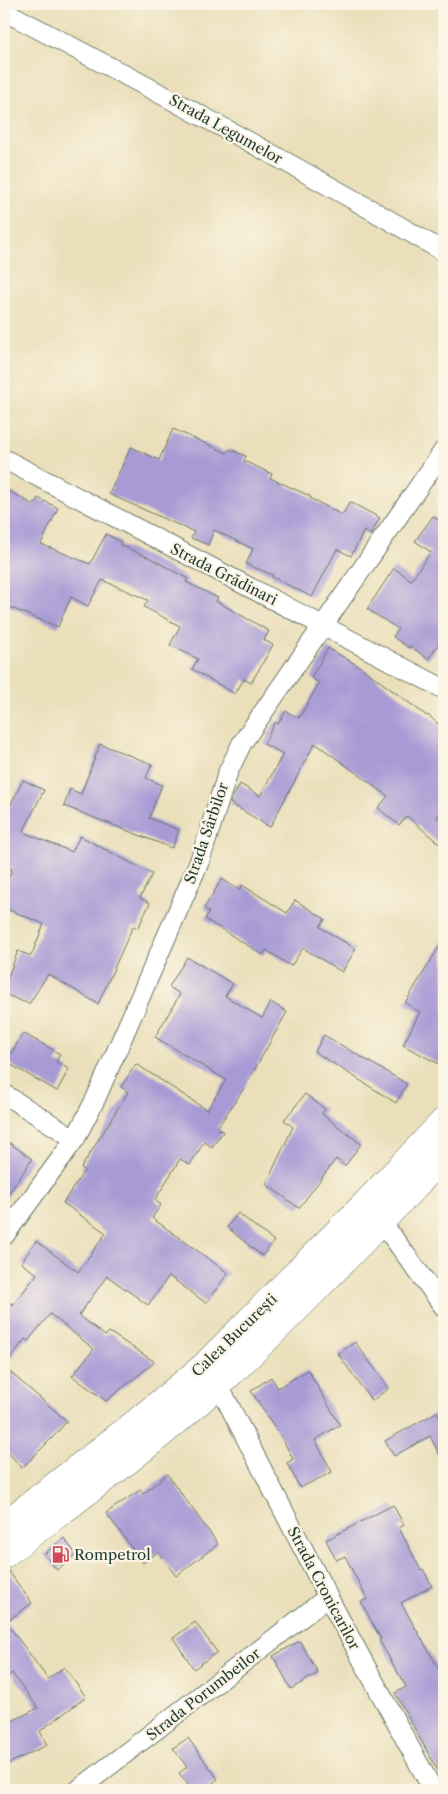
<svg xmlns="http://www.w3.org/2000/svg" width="448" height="1794" font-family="'Libre Caslon Text',serif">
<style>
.building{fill:#a89bd5}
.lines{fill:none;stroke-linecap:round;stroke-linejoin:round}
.minor-casing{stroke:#667663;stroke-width:21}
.primary-casing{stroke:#667663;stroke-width:29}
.minor{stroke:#fff;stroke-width:19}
.primary{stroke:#fff;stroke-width:28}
.labels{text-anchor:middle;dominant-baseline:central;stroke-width:4.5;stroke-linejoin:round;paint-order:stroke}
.street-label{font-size:15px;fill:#1f3d34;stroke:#fcf5e5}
.poi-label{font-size:15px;fill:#1f3d34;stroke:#fcf5e5;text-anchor:start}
</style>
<rect width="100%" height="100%" fill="#fcf5e5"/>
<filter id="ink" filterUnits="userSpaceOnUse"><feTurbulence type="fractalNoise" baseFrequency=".02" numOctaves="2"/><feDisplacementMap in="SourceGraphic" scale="10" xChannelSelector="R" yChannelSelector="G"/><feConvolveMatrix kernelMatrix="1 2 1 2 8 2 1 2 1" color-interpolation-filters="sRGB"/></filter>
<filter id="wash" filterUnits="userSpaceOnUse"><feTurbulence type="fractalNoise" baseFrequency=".0096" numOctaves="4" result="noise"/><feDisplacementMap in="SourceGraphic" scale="20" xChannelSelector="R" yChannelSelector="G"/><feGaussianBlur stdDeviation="1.12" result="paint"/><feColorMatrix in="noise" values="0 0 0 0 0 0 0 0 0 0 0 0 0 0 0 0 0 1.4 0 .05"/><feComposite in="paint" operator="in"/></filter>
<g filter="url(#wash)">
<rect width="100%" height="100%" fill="#eadfba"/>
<g id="blocks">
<!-- building -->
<g class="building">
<polygon points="173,429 227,453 229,449 246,456 244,461 272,474 270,478 310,496 310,498 342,515 350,502 380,518 370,535 364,531 351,556 337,549 312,597 272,577 273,575 246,564 253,549 214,530 208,545 191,538 194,532 109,494 131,447 159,460"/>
<polygon points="9,491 34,505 38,498 58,508 41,544 90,564 106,534 121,542 120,545 150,558 188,579 186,582 218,598 216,601 269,631 264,640 273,645 251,683 244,679 235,694 192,669 198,659 170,645 180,626 144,607 148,600 102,580 88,606 71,597 58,627 4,605 4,501"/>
<polygon points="433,516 444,524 444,637 428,659 410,646 409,648 393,637 398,629 367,609 394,568 411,580 431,552 415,541"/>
<polygon points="328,648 362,668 427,716 428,715 444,729 444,808 437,817 444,823 444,848 407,816 399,825 378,808 388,796 315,743 270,827 230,803 240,784 260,796 283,754 264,744 275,722 278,724 286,711 299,718 319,683 311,678"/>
<polygon points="100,744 152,764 146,778 162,785 149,818 179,830 172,848 64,806 70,789 81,794"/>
<polygon points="23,780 44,790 23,832 72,852 80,836 152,874 140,898 150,903 138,928 133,926 98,1004 48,974 29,1004 4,994 4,987 18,951 31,956 44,924 4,908 4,888 12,869 4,865 4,818"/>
<polygon points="222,879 239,890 242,885 287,913 295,900 325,919 320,927 356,949 342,972 303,948 291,966 266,950 263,955 205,919 209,912 204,908"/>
<polygon points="444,939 444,1054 439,1064 403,1045 420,1012 405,1003"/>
<polygon points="187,957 233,984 225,996 262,1018 271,1002 287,1012 243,1090 217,1128 223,1132 212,1147 204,1142 190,1165 180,1159 155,1200 161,1205 152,1218 228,1273 206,1303 169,1276 148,1305 107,1276 79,1315 105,1336 109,1332 155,1362 106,1401 72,1376 94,1349 50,1314 28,1341 25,1339 4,1367 4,1297 13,1305 37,1274 21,1263 36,1241 78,1272 106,1233 63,1203 85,1170 81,1168 128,1092 121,1087 136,1064 207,1110 226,1080 155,1037 180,994 169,987"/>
<polygon points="23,1033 60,1054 56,1062 69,1069 57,1091 6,1062"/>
<polygon points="324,1035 407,1084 396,1103 315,1052"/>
<polygon points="305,1094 325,1109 322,1114 361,1144 345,1166 336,1159 299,1208 266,1184 293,1127 284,1120"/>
<polygon points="4,1139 32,1159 4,1201"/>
<polygon points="238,1213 274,1241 262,1256 227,1227"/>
<polygon points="355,1342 389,1388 372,1401 338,1354"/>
<polygon points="4,1367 67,1421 53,1437 22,1468 4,1448"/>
<polygon points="308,1370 340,1425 315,1440 332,1472 300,1488 287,1463 293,1459 283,1440 251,1391 271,1377 278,1388"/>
<polygon points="437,1412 444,1425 444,1464 430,1436 394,1456 385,1441"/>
<polygon points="167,1474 218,1544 176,1576 158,1552 143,1563 106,1513 140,1490 143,1494"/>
<polygon points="393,1505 404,1525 399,1528 421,1570 423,1569 432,1586 401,1603 439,1669 444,1666 444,1782 395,1693 406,1687 379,1640 381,1639 361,1602 367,1599 345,1556 336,1560 326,1540"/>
<polygon points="64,1538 76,1554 57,1570 44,1554"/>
<polygon points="4,1569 7,1569 32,1603 6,1622 48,1679 64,1667 86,1697 40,1731 47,1745 4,1766 4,1725 38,1708 12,1673 4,1679"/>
<polygon points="195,1622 217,1652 194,1669 173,1638"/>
<polygon points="300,1641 318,1673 291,1689 273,1656"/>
<polygon points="188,1738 218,1779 203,1790 192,1790 179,1773 187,1767 173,1748"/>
</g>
</g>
</g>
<g filter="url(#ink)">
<use href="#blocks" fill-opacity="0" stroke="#667663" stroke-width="1"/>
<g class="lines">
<defs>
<g id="minor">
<path d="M4,11c148,78 296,156 440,241"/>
<polyline points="4,459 444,689"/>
<polyline points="4,1094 75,1139"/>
<polyline points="373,1213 381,1221 444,1307"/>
<polyline points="4,1236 75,1139 96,1098 200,860 228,772 242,743 444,450"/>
<polyline points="218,1384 328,1597 433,1790"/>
<polyline points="78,1790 328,1597"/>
</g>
<g id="primary">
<polyline points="4,1526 135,1424 203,1368 365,1205 444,1122"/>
<path d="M4,1554c72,-55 147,-108 214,-170 79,-73 152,-152 226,-229"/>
</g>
</defs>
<!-- minor casing -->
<use href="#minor" class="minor-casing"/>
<!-- primary casing -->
<use href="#primary" class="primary-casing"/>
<!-- minor -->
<use href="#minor" class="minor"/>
<!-- primary -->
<use href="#primary" class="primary"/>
</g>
</g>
<!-- icons -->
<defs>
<symbol id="fuel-bare" viewBox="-9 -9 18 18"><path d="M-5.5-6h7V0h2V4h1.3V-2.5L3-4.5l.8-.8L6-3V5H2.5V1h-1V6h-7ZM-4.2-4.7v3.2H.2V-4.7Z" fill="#d1495b" stroke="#fcf5e5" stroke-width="2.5" paint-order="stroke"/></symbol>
</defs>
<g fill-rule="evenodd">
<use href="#fuel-bare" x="48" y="1542" width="25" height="25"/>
</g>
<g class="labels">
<!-- street labels -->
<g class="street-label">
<text transform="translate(226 129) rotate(29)">Strada Legumelor</text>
<text transform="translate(224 574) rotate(27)">Strada Grădinari</text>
<text transform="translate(206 833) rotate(-71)">Strada Sârbilor</text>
<text transform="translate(234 1335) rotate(-44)">Calea București</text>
<text transform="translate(324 1588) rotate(62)">Strada Cronicarilor</text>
<text transform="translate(203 1694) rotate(-38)">Strada Porumbeilor</text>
</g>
<!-- poi labels -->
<g class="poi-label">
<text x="74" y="1554">Rompetrol</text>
</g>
</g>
<!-- margin -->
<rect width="448" height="1794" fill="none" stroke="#fcf5e5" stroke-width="20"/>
</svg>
